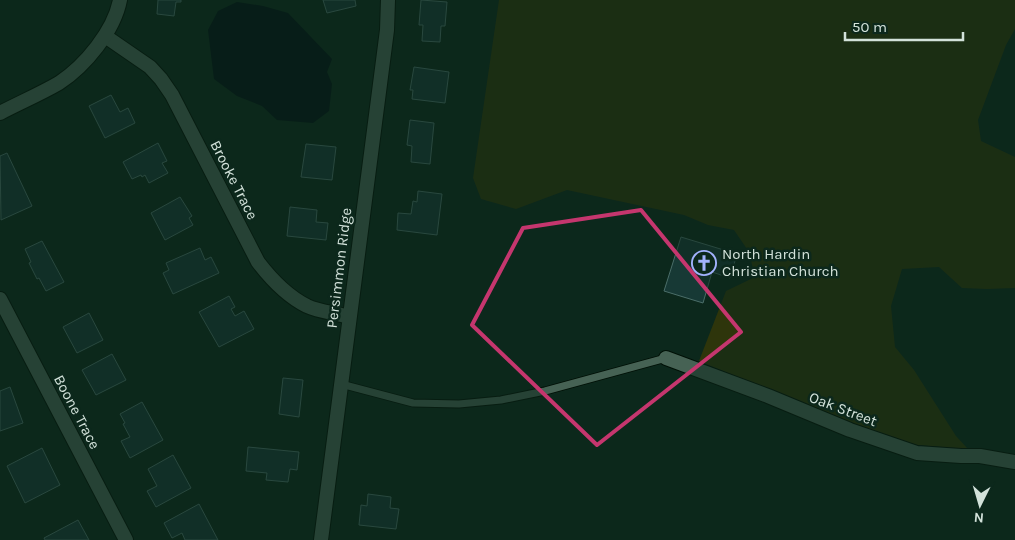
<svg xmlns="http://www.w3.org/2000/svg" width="1015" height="540" font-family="Karla,sans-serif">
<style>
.green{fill:#2e350b}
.water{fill:#001114}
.building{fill:#173935;stroke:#4b6e69}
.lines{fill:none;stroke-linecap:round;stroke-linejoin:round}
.lane-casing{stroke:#001006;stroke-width:9}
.street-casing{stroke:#001006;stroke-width:16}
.lane{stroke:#466254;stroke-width:7}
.street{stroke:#466254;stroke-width:14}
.marked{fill:none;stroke:#c5366e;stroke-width:4;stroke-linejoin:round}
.labels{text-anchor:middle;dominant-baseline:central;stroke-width:5;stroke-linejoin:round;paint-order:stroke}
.street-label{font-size:15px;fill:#d3e2da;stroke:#0c281c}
.poi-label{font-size:15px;fill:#d3e2da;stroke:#0c281c;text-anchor:start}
</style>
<rect width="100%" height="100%" fill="#0c281c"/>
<!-- green -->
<polygon class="green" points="499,0 1015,0 1015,29 1006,45 978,120 981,141 1015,157 1015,288 987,289 962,288 939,267 902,269 891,306 895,347 914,370 956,436 968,449 917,445 864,429 699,361 726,291 755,277 749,252 734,230 708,225 684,215 567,190 516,209 481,199 473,178"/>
<!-- water -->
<polygon class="water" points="237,2 263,6 288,13 332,59 327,72 332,84 329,111 313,123 277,120 262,106 237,96 214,79 208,30 218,11"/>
<!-- building -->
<g class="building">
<polygon points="158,0 181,0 181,2 176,2 174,16 157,14"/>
<polygon points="323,0 355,0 356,6 327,13"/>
<polygon points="421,0 447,2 445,26 441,26 440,42 422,41 423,25 419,25"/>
<polygon points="414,67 449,72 445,103 412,99 413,90 410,90"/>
<polygon points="111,95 120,112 128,108 135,123 105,138 89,106"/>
<polygon points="410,120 434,123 430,164 411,162 412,146 407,145"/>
<polygon points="158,143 167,161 162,163 168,173 149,183 145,175 142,177 141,175 132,179 123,162"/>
<polygon points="306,144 336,147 332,180 301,177"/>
<polygon points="7,153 32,206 1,220 0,156"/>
<polygon points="418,191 442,194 437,235 397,230 398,213 411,214 413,201 417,202"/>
<polygon points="180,197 192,216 189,218 193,225 165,240 151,213"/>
<polygon points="290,207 317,210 316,222 328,223 326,240 287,236"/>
<polygon points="681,237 737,254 730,278 712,272 703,303 664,291"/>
<polygon points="42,241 64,282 46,291 39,278 37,279 29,263 31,262 25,249"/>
<polygon points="200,248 205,260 211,257 219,273 173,294 163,273 169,270 166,263"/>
<polygon points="229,296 235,307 231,309 235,316 244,311 254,329 219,347 199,312"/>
<polygon points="89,313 103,340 77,353 63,327"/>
<polygon points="112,354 126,380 96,395 82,370"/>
<polygon points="283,378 303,380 299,417 279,414"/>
<polygon points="10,387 23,423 0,431 0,391"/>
<polygon points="142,402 163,440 130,458 121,441 130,437 123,424 125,423 120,414"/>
<polygon points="248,447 299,452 297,470 290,469 288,482 266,480 267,473 246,471"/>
<polygon points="42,448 60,485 25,503 7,466"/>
<polygon points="173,455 191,488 156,507 147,491 157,486 148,469"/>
<polygon points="368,494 391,497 390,508 399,509 396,529 359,525 361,505 367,506"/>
<polygon points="199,504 218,540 185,540 182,533 172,538 164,523"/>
<polygon points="78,520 89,540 45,540 44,538"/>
</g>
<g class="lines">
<defs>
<polyline id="lane" points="341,384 413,403 459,404 501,400 545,391 666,358"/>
<g id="street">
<path d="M105,36l45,31 11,12 11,16 86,167c13,17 29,34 49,44 13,6 29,7 42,11"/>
<path d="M0,113c19,-10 40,-19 59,-30 26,-17 55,-52 61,-83"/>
<polyline points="0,299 126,540"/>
<polyline points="666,358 768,396 850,430 917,453 961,456 980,456 1015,462"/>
<polyline points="321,540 387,30 388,0"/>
</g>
</defs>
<!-- lane casing -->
<use href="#lane" class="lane-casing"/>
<!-- street casing -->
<use href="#street" class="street-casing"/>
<!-- lane -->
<use href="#lane" class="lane"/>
<!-- street -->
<use href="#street" class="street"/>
</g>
<!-- marked area -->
<path d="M0 0H1015V540H0ZM641,210l100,122 -144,113 -125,-120 51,-97z" fill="#0c281c" fill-opacity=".55" fill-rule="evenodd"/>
<path class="marked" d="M641,210l100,122 -144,113 -125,-120 51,-97z"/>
<!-- icons -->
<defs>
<symbol id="church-ring" viewBox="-11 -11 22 22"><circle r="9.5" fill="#0c281c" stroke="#a2b2fd" stroke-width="1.5"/><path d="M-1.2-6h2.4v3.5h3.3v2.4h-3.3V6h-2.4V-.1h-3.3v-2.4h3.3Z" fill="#a2b2fd"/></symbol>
</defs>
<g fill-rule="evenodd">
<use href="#church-ring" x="690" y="249" width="28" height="28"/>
</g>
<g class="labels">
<!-- street labels -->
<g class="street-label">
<text transform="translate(234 180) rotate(63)">Brooke Trace</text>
<text transform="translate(339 268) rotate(-83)">Persimmon Ridge</text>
<text transform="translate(843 409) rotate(21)">Oak Street</text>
<text transform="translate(77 412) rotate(62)">Boone Trace</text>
</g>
<!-- poi labels -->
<g class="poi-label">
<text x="722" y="254">North Hardin<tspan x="722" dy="17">Christian Church</tspan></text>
</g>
</g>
<!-- north arrow -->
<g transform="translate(980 505) rotate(185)" stroke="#0c281c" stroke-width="4" paint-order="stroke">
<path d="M0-4L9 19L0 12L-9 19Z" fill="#d3e2da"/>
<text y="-8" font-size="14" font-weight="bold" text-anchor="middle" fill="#d3e2da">N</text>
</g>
<!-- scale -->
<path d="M845 32v8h118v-8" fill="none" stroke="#d3e2da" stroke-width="2.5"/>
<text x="852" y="32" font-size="15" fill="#d3e2da" stroke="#0c281c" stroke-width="4" paint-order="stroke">50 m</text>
</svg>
